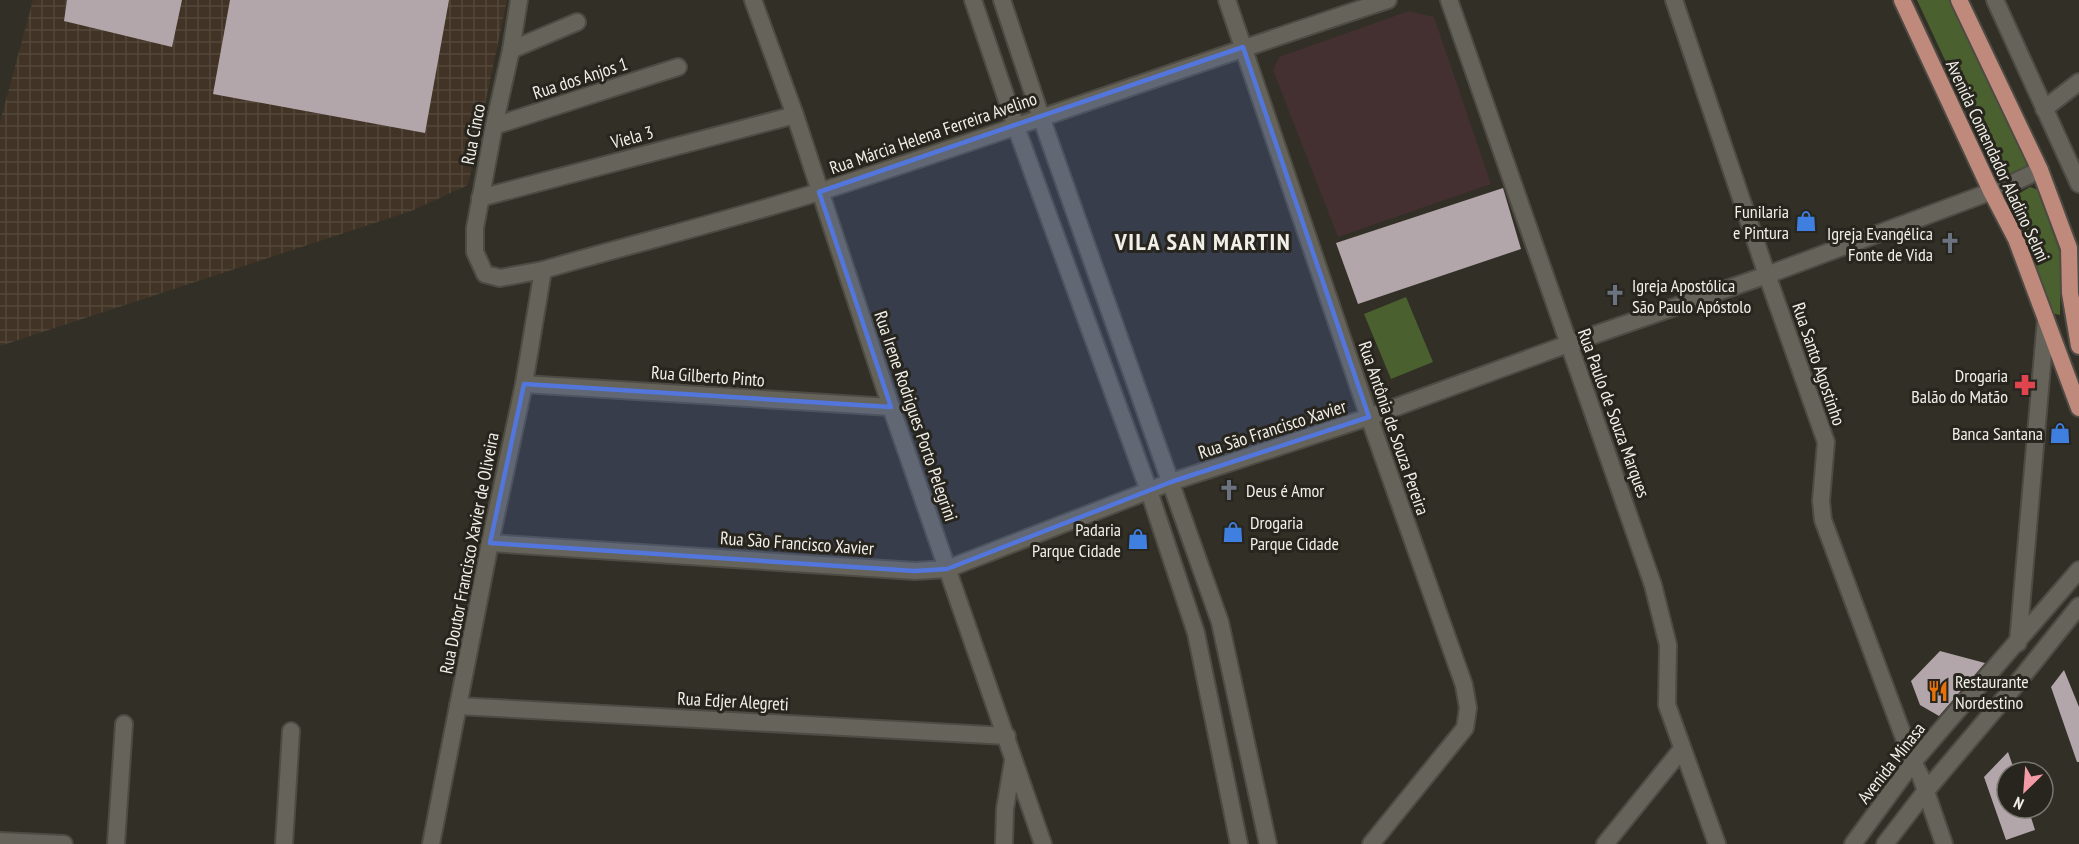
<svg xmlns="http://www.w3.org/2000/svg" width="2079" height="844" font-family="'PT Sans Narrow',sans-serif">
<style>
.industrial{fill:url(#industrial-grid)}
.education{fill:#453031}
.park{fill:#4a612f}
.building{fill:#b2a6aa}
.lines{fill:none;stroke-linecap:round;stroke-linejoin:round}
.minor-casing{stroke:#4d4b43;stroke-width:20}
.secondary-casing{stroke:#4d4b43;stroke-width:20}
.primary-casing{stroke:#4d4b43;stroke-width:20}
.minor{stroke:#66645a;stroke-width:16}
.secondary{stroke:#66645a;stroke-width:16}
.primary{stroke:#bf8a7c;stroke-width:16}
.marked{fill:#5276dc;fill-opacity:0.2;stroke:#5276dc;stroke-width:4.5;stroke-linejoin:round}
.labels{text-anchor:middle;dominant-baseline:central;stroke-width:6;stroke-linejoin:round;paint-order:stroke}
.street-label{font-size:18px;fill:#f0efe9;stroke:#27251d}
.poi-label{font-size:18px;fill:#f0efe9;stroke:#27251d;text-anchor:end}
.district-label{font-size:24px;font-weight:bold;letter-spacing:1.5px;fill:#f0efe9;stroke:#27251d}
</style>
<defs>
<pattern id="industrial-grid" width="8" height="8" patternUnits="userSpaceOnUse" patternTransform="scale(1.5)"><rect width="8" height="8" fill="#413426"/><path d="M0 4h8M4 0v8" fill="none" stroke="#54483b"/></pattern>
</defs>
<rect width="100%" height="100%" fill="#312f26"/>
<!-- industrial -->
<polygon class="industrial" points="33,0 507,0 468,185 411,211 0,346 0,122"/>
<!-- education -->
<polygon class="education" points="1409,11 1434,17 1491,184 1338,237 1273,70 1279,57"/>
<!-- park -->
<g class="park">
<polygon points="1917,0 1953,0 2033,165 2000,178"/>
<polygon points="2030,187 2041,191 2049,222 2061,255 2060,315 2051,313 2020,237 2011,202 2015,196"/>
<polygon points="1406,297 1433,362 1391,379 1364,314"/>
</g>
<!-- building -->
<g class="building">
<polygon points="67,0 182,0 172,47 64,21"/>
<polygon points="230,0 449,0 425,133 213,94"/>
<polygon points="1503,188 1521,249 1358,304 1336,243"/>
<polygon points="1940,651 1985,663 1939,716 1920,705 1911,681"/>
<polygon points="2064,670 2079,707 2079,762 2077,762 2051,687"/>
<polygon points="2008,752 2015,772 2007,772 2007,808 2028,808 2035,830 2006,840 1984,777"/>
</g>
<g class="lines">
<defs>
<g id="minor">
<path d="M519,0l-8,50 -17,76 -19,102v24l10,22 15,4 43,-8c93,-27 187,-50 279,-79 190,-61 377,-129 566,-191"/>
<polyline points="753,0 795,115 891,407 1043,844"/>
<polyline points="1227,0 1369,417 1464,685 1468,708 1465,728 1371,844"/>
<polyline points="1449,0 1653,585 1668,645 1667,705 1717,844"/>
<polyline points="1674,0 1767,275 1826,442 1821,501 1823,520 1913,762"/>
<polyline points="1995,0 2079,184"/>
<polyline points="511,50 577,22"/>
<polyline points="2044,109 2079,82"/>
<polyline points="494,126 678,67"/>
<polyline points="480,198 795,115"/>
<polyline points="524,384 891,407"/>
<polyline points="490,543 915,571 947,569 1171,482 1369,417 1568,344 1767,275 2006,186 2040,170"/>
<polyline points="2018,643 2046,319"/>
<polyline points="458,706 1007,736"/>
<polyline points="0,841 64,844"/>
<polyline points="116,844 124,724"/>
<polyline points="284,844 291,731"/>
<polyline points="431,844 490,543 524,384 543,270"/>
<polyline points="1004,844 1005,809 1013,761"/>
<polyline points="1605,844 1682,749"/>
</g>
<g id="secondary">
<polyline points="973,0 1016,127 1149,491 1196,633 1239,844"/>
<polyline points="1002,0 1041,117 1220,622 1268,844"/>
<polyline points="1913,762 1921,777 1944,844"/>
<polyline points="1853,844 1913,762 2079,570"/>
<polyline points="1885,844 1925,792 2014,687 2079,606"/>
</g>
<g id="primary">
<polyline points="1902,0 1991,191 2016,239 2079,408"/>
<polyline points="1959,0 2040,170 2069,248 2070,293 2079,346"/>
</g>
</defs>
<!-- minor casing -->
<use href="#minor" class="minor-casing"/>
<!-- secondary casing -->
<use href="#secondary" class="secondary-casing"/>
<!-- primary casing -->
<use href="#primary" class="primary-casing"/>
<!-- minor -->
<use href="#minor" class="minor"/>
<!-- secondary -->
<use href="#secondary" class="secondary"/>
<!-- primary -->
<use href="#primary" class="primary"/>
</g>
<!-- marked area -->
<path class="marked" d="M1243,47l126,370 -198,65 -224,87 -32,2 -425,-28 34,-159 367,23 -72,-215z"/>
<!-- icons -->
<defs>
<symbol id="shop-bare" viewBox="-9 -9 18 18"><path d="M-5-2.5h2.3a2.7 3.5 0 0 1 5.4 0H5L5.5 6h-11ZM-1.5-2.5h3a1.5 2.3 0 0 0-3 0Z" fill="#3f7fe0" stroke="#27251d" stroke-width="2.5" paint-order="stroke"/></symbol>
<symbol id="church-bare" viewBox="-9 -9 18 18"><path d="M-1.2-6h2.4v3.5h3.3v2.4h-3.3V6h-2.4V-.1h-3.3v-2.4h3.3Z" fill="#6b7280" stroke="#27251d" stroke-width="2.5" paint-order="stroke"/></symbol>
<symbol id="pharmacy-bare" viewBox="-9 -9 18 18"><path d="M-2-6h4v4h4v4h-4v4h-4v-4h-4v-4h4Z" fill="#e0444e" stroke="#27251d" stroke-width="2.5" paint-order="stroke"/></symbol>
<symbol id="restaurant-bare" viewBox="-9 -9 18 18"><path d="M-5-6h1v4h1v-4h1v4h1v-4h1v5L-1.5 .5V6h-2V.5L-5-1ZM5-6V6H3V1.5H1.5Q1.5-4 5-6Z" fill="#e8710a" stroke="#27251d" stroke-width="2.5" paint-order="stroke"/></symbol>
</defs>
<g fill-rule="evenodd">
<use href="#shop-bare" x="1791" y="206" width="30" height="30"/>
<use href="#church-bare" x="1935" y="228" width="30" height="30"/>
<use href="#church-bare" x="1600" y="280" width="30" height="30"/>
<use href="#pharmacy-bare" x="2010" y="370" width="30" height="30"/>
<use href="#shop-bare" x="2045" y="418" width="30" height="30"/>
<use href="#church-bare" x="1214" y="475" width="30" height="30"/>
<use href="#shop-bare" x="1218" y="517" width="30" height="30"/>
<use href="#shop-bare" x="1123" y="524" width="30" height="30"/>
<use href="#restaurant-bare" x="1923" y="676" width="30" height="30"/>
</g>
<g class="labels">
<!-- street labels -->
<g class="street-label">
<text transform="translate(580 78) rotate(-18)">Rua dos Anjos 1</text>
<text transform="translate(933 133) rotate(-19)">Rua Márcia Helena Ferreira Avelino</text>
<text transform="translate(473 134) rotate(-79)">Rua Cinco</text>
<text transform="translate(632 137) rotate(-15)">Viela 3</text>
<text transform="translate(1998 161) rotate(65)">Avenida Comendador Aladino Selmi</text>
<text transform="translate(1819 364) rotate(71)">Rua Santo Agostinho</text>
<text transform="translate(708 376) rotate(4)">Rua Gilberto Pinto</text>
<text transform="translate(1614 413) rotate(70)">Rua Paulo de Souza Marques</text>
<text transform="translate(916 416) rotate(71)">Rua Irene Rodrigues Porto Pelegrini</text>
<text transform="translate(1394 428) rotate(71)">Rua Antônia de Souza Pereira</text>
<text transform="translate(1272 429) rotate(-18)">Rua São Francisco Xavier</text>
<text transform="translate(797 543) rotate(4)">Rua São Francisco Xavier</text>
<text transform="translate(469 553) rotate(-79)">Rua Doutor Francisco Xavier de Oliveira</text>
<text transform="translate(733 701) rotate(3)">Rua Edjer Alegreti</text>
<text transform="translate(1891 763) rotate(-52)">Avenida Minasa</text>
</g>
<!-- poi labels -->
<g class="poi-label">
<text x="1789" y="211">Funilaria<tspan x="1789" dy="21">e Pintura</tspan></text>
<text x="1933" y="233">Igreja Evangélica<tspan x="1933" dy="21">Fonte de Vida</tspan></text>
<text x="1632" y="285" text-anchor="start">Igreja Apostólica<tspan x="1632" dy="21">São Paulo Apóstolo</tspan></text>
<text x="2008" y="375">Drogaria<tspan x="2008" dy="21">Balão do Matão</tspan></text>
<text x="2043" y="433">Banca Santana</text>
<text x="1246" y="490" text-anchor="start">Deus é Amor</text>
<text x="1250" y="522" text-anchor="start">Drogaria<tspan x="1250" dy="21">Parque Cidade</tspan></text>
<text x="1121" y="529">Padaria<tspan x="1121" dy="21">Parque Cidade</tspan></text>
<text x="1955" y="681" text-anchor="start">Restaurante<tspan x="1955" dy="21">Nordestino</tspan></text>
</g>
<!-- district labels -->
<g class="district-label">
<text x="1203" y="241">VILA SAN MARTIN</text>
</g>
</g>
<!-- north arrow -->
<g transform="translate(2025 790) rotate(205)"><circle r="28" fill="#27251d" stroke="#77766f" stroke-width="1.5"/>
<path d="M0-4.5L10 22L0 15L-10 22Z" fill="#f39aa7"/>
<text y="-9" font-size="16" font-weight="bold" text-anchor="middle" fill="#f0efe9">N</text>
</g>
</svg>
